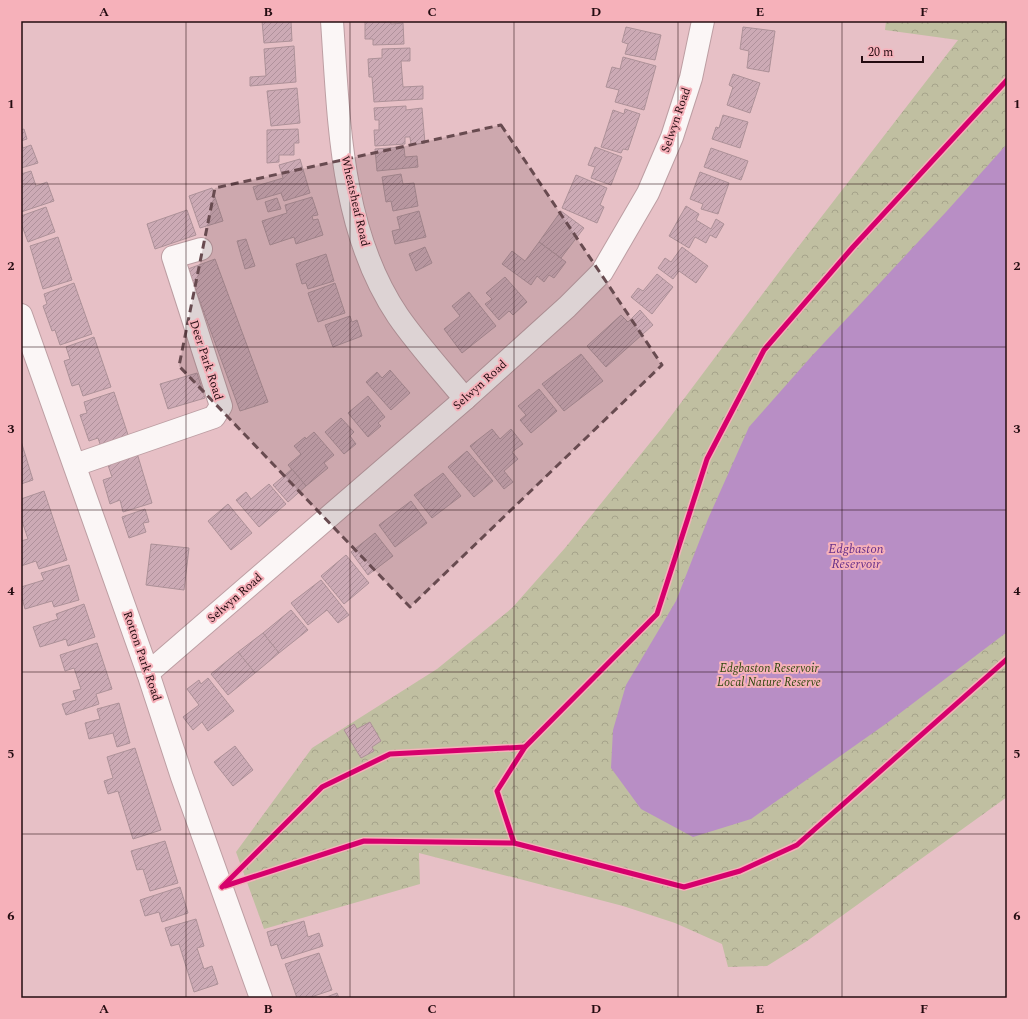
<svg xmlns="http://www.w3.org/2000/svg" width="1028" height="1019" font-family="Spectral,serif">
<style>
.forest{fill:url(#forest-crowns)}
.water{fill:#b88ec5}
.building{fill:url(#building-hatch);stroke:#ad9198}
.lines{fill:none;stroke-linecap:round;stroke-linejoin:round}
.minor-casing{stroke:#bd9ea3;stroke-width:24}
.major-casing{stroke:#bd9ea3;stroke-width:24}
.minor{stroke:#fbf6f6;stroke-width:22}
.major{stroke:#fbf6f6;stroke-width:22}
.cycleway-casing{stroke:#f6b1ba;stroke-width:8}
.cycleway{stroke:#d6006c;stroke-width:5}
.marked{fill:#684b50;fill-opacity:0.2;stroke:#684b50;stroke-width:3;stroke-dasharray:8 5;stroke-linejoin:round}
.grid{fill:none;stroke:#240c11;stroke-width:1;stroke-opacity:0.55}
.labels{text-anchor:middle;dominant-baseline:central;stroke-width:4;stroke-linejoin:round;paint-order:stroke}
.street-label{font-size:12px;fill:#240c11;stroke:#f6b1ba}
.park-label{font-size:12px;font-style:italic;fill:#30480e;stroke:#f6b1ba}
.water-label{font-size:13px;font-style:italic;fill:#68318a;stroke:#f6b1ba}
.neatline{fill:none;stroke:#240c11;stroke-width:1.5}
.grid-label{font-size:13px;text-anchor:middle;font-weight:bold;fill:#240c11}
</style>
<defs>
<pattern id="forest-crowns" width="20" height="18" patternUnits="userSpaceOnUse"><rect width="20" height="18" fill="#c0bfa1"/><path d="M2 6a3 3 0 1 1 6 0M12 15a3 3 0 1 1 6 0" fill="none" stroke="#a5a38a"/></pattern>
<pattern id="building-hatch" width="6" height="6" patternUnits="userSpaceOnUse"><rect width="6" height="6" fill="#ccaab5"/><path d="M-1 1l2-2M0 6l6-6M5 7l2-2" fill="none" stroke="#af919b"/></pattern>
</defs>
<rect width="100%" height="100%" fill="#e7c0c6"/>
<!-- forest -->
<polygon class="forest" points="886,21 1007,21 1007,797 807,941 767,966 728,967 722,944 675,923 623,906 419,853 420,884 264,929 236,852 312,748 437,669 512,608 565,548 662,428 785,264 958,40 885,30"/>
<!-- water -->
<polygon class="water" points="1007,144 1007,632 887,723 751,819 693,837 641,809 611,768 613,730 626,685 676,601 708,519 749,427 810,358 946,212"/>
<!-- building -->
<g class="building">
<polygon points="262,21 291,21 292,41 264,43"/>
<polygon points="365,21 391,21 391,24 403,23 404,44 373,45 373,39 365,39"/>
<polygon points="626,27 661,35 655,60 625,54 628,44 622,42"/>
<polygon points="743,27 775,31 769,72 747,68 749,51 740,49"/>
<polygon points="294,46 296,82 250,86 250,77 266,76 264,49"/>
<polygon points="410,48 410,61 401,61 403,87 423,86 423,99 374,102 372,77 369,77 368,59 382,58 382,49"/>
<polygon points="623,57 656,66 644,110 615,102 619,90 606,87 612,67 620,69"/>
<polygon points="733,74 760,83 750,113 727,105 733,87 729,85"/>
<polygon points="297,88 300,123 271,126 267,91"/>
<polygon points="406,106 406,110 422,108 425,143 411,145 410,137 405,137 405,144 375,146 374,130 379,130 379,120 375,120 374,108"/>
<polygon points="625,109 640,114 628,150 623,149 621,153 601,147 613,110 624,114"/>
<polygon points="723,115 748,122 740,148 712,139 716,127 719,128"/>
<polygon points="24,129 27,139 21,141 23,148 31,145 38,163 21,168 21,130"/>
<polygon points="298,129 299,143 294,143 294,155 279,155 279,162 267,163 267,130"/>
<polygon points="404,147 405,157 417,156 418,167 377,171 375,149"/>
<polygon points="595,147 622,157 611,185 591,178 595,167 588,165"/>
<polygon points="711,148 748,161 741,180 704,167"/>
<polygon points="300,159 310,193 284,201 281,193 257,200 253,187 283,178 279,165"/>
<polygon points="31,171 36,186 47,182 54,201 21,212 21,174"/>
<polygon points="700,172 729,183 718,214 701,209 703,204 690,199"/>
<polygon points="401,174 403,184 414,183 418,206 393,211 391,201 386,202 382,177"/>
<polygon points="576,175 607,188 600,205 604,207 597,223 562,208"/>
<polygon points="212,188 223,221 200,228 189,196"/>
<polygon points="312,197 318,215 312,216 313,220 318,219 323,235 296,244 294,237 270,245 262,221 287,213 285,205"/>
<polygon points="277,198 281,209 268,212 265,202"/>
<polygon points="686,206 699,214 696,220 711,229 716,219 724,224 716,238 710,235 706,243 695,237 689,248 669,236"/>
<polygon points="46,207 55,232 28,242 21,223 21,216"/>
<polygon points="187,210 196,235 155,249 147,224"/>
<polygon points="419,211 426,237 395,244 392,231 400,229 397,217"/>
<polygon points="561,211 584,228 561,258 539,242"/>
<polygon points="58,237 72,280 43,289 30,246"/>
<polygon points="246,239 255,266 245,269 237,241"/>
<polygon points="539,242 566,262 554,278 549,275 544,282 537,276 531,285 502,264 512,251 525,261"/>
<polygon points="425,247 432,263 416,271 409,254"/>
<polygon points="682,247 708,266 696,283 679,271 673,279 658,268 665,258 671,262"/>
<polygon points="326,254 334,281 308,289 306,283 302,284 296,264"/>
<polygon points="215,259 268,402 240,411 188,269"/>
<polygon points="657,274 673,287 652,314 631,297 638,288 643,291"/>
<polygon points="505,277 527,302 513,315 509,311 499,320 485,304 492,299 486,293"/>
<polygon points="74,283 92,334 60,345 55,330 52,331 43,306 47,304 44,294"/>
<polygon points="335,283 345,313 318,322 308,293"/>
<polygon points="469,292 496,326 462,353 444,329 460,316 452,306"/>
<polygon points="640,310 653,325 606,367 587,346 621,315 628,322"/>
<polygon points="350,316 352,322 357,320 362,336 333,347 325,325"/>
<polygon points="94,337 111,387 83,396 79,384 72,386 64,361 70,359 66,347"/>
<polygon points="581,354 603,381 564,411 542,384"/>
<polygon points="390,370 410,393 391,410 366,382 377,372 382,378"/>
<polygon points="197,373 205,398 168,409 160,384"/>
<polygon points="539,389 557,411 531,433 520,420 526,415 518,406"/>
<polygon points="114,392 130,441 102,450 98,438 89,441 80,415 87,413 84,402"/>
<polygon points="368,396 385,417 378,423 381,426 368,437 348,413"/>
<polygon points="341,418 354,432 350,436 356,444 344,454 325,432"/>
<polygon points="492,429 500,439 511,429 523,444 512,452 518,459 504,471 513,482 504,489 470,446"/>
<polygon points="314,432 334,455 324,463 328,468 306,486 288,465 301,454 294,446 305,437 306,439"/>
<polygon points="21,441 33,480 21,484"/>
<polygon points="467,451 493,481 474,497 448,467"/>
<polygon points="137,453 152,503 123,512 120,500 110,504 103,480 112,477 107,462"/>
<polygon points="292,469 306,486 288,502 273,485"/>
<polygon points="443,473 461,496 432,518 414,495"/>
<polygon points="269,484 286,504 259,527 236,500 246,492 251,499"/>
<polygon points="44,491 67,560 39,569 36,561 21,566 21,541 28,539 21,518 21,499"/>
<polygon points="411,501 427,523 395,547 379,525"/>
<polygon points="228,504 252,533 231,550 208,521"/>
<polygon points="145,509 149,522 143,523 146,532 129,538 122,517"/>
<polygon points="375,533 393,556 368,575 351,552"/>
<polygon points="151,544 189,548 184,590 146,585"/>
<polygon points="346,555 369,583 344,604 321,576"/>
<polygon points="69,565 79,600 54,607 52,601 25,609 21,594 21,587 44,580 41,573"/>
<polygon points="321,580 349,615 338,623 327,610 308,625 291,603"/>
<polygon points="84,604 95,637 68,646 66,639 40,647 33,627 58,619 56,614"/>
<polygon points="291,610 308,630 279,653 263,633"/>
<polygon points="263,633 279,653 255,673 238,652"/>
<polygon points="97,643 112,689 96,694 99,704 66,715 62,704 76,700 73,691 81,689 74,668 65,671 60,655"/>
<polygon points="238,652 255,673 228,695 211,674"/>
<polygon points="208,678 234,711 208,731 202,722 193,730 183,717 199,705 187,689 199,680 201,684"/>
<polygon points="119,703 130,743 117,747 113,733 89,739 85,723 100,719 97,709"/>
<polygon points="370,722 381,741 372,747 374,751 361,758 344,730 354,724 357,729"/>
<polygon points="235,746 253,770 233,786 214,762"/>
<polygon points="135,748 161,830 133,839 118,791 108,794 104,781 113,778 107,757"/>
<polygon points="165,841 178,883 150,891 143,869 137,870 131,851"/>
<polygon points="180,887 188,913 162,922 159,912 145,916 140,900"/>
<polygon points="196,919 204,946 197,948 204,969 212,966 218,984 194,992 179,944 171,946 165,928"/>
<polygon points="304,921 308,937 319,933 323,946 282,959 277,944 271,946 267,932"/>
<polygon points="319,953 332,990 308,998 297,998 285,964"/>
<polygon points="337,993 339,998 324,998"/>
</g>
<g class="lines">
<defs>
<g id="minor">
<path d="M332,21c7,99 8,209 66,295 20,29 45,56 67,83"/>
<polyline points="75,465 214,417 221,406 173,257 201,249"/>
<polyline points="148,673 465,399 567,307 602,272 648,193 672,137 691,78 703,21"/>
</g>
<polyline id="major" points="21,315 148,673 182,777 261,998"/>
</defs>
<!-- minor casing -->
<use href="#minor" class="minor-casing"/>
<!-- major casing -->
<use href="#major" class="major-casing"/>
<!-- minor -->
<use href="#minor" class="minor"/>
<!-- major -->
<use href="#major" class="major"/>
<defs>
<g id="cycleway">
<polyline points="1007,80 853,247 764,350 707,459 657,614 525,747 497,791 514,843 684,887 740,871 797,845 1007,659"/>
<polyline points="225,886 364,841 514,843"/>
<polyline points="222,887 322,787 390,754 525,747"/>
</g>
</defs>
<!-- cycleway casing -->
<use href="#cycleway" class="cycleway-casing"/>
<!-- cycleway -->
<use href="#cycleway" class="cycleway"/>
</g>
<!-- marked area -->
<path class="marked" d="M501,125l161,240 -252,242 -231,-241 36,-178z"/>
<!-- grid -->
<path class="grid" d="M186,21v977M350,21v977M514,21v977M678,21v977M842,21v977M21,184h986M21,347h986M21,510h986M21,672h986M21,834h986"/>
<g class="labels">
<!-- street labels -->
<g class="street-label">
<text transform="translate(676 120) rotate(-71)">Selwyn Road</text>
<text transform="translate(355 201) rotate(77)">Wheatsheaf Road</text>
<text transform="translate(206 360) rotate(72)">Deer Park Road</text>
<text transform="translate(480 385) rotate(-42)">Selwyn Road</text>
<text transform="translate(235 598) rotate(-41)">Selwyn Road</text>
<text transform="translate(142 656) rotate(71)">Rotton Park Road</text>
</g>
<!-- park labels -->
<g class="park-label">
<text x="769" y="668">Edgbaston Reservoir<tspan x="769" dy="14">Local Nature Reserve</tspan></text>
</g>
<!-- water labels -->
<g class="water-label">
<text x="856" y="549">Edgbaston<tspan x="856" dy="15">Reservoir</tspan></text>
</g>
</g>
<!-- border -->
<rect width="1028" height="1019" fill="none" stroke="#f6b1ba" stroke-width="44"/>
<!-- scale -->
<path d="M862 56v6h61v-6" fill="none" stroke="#240c11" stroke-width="2"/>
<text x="868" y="56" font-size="12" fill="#240c11" stroke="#f6b1ba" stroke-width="3" paint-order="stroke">20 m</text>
<rect x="22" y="22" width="984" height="975" class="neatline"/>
<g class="grid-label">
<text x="104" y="16">A</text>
<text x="268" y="16">B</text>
<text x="432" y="16">C</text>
<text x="596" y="16">D</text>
<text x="760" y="16">E</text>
<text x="924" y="16">F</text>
<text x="11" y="108">1</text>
<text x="1017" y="108">1</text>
<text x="11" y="270">2</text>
<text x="1017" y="270">2</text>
<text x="11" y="433">3</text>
<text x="1017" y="433">3</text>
<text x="11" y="595">4</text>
<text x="1017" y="595">4</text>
<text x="11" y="758">5</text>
<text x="1017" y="758">5</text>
<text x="11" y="920">6</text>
<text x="1017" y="920">6</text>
<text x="104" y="1013">A</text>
<text x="268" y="1013">B</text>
<text x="432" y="1013">C</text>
<text x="596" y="1013">D</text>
<text x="760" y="1013">E</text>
<text x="924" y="1013">F</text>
</g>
</svg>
